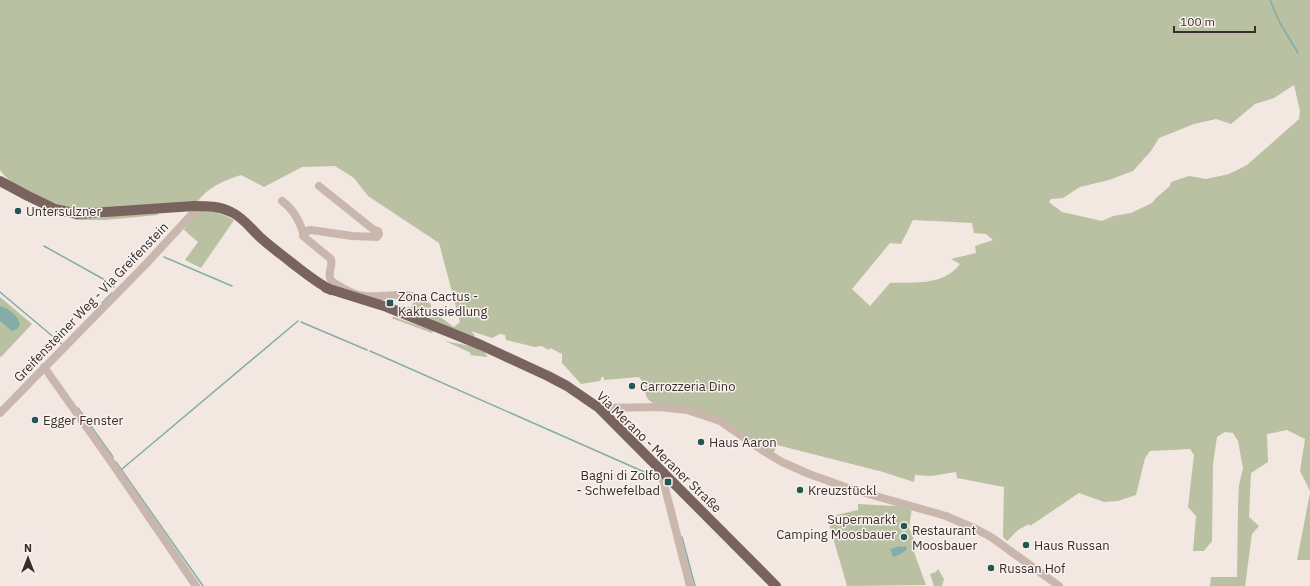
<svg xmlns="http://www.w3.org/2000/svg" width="1310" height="586" font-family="'IBM Plex Sans',sans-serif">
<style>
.green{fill:#bac0a2;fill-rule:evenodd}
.water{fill:#82ada9}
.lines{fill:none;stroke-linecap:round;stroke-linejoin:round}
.stream{stroke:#82ada9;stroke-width:1.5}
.minor{stroke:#c9b7ae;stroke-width:8}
.major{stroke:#79635e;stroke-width:10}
.poi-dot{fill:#245754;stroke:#f9f2ee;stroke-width:1.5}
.labels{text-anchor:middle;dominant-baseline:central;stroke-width:3;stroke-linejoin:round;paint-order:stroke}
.poi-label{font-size:13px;fill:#392e2b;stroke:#f9f2ee;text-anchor:start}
.street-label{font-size:13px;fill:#392e2b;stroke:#f9f2ee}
</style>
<rect width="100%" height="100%" fill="#f2e8e1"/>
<!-- green -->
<g class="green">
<path d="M0,0h1310v491l-10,-20 5,-32 -18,-9 -20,4 1,28 -17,11 -2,44 10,9 -7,8 -7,52h-35l1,-9h26l1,-72 1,-20 4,-17 -5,-27 -5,-8 -8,-1 -8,5 -4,27 -1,77 -8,10h-11l3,-35 -8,-9 6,-52 -4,-6 -40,2 -5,7 -9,37 -18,6 -14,1 -25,-9 -49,33 -1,-2 -11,6 -11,11 -4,-4 1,-50 -47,-9 -1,-6 -25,4 -16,-1 -1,7 -31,-10 -106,-27 -4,9 -52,-35 -66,-15c-13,-6 -7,-12 -12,-22 -1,-2 -3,-3 -4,-5l-35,3v-3h-2l-2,4 -19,3 -19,-21v-9l-12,-6 -1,2 -8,-4 -6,1 -29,-7 -1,-5 -5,-1 -8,4 -21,-7 3,3 1,3 -49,-19 1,-15 2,-1 2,3v5l23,17 6,-5 -21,-79 -71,-47 -14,-18 -19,-12 -33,1 -38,20 -23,-12c-19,6 -32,12 -44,27l-113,8c-25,-3 -37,-9 -59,-21 -11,-6 -17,-8 -25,-19zM1294,85l6,26 -1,8 -52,46 -18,9 -23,5 -17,-3 -18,6 -1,4 -14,12 -4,5 -21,10 -18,3 -11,5 -40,-9 -13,-10 2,-3 12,-1 17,-11 29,-7 24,-9 18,-20 8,-13 35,-14 22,-5 15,5 24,-20 19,-6zM913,220l59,3 2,10 12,1 7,6 -18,6 1,7 -25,6 9,5c-16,22 -46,18 -70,19l-20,23 -18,-17 38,-46 11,1z"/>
<path d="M201,210c12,1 22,4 33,10l-33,48 -16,-8 13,-18 -14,-12c1,-2 2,-4 3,-6 2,-6 9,-12 14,-14z"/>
<polygon points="157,211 158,215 105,220 75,220 75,218 101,218 129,213"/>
<polygon points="0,297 32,324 1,357 0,356"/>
<polygon points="409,300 413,300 420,304 419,313 417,314 400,307 400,306 412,307 413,301"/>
<polygon points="394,317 433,331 432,333 391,318"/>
<polygon points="445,341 475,347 486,352 485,354 487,355 487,357 470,355 471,353"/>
<polygon points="1310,493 1310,560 1297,560"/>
<polygon points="858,504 912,507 909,528 917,547 917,549 914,552 926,585 847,586 827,517 858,510"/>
<polygon points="938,569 944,579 942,586 934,586 930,574 936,572"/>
</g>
<!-- water -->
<g class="water">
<path d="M0,306c8,2 19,10 20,19l-3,4 -5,2 -12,-10z"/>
<polygon points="900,546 901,547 906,546 907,550 903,552 903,553 893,557 890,549"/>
</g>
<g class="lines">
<!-- stream -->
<g class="stream">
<polyline points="1270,0 1280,23 1298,53"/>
<polyline points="44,246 105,280 114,287"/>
<polyline points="164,257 232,286"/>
<polyline points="0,292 63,345"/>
<polyline points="102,303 112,293"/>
<polyline points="301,322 367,350"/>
<polyline points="370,351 658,478"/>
<polyline points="78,408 113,457"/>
<polyline points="116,462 203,586"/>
<polyline points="122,469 298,321"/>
<polyline points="682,537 695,586"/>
</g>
<!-- minor -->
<g class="minor">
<path d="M319,186l55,44 4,1 1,3 -2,3 -25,-1 -41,-6 -8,2v4l28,23c2,7 -3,13 -1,19 1,4 6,6 9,8 9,5 16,9 26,10 18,2 45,-6 58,5l1,6 -5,14"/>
<path d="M282,201c10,7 17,19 21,31"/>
<polyline points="44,367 112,463 196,586"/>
<polyline points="599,408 660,407 687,410 720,421 762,450 782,462 809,474 851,489 946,516 976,529 991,537 1059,586"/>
<polyline points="0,413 146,264 193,213 194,206"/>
<polyline points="667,476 663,480 690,586"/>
</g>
<!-- major -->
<g class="major">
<path d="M0,181l28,15 27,13 22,5 117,-8c13,0 25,0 37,6 12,5 20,17 30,26 10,9 21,17 31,25 13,10 25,20 39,27"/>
<polyline points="326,288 387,307 481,345 548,376 567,386 599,408 776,586"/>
</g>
</g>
<!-- markers -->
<g class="poi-dot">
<circle cx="18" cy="211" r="4"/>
<rect x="386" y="299" width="8" height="8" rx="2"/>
<circle cx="632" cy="386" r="4"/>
<circle cx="35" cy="420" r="4"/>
<circle cx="701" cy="442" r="4"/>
<rect x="664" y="478" width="8" height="8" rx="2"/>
<circle cx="800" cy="490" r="4"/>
<circle cx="904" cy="526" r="4"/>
<circle cx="904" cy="537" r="4"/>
<circle cx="1026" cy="545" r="4"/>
<circle cx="991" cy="568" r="4"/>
</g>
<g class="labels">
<!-- poi labels -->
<g class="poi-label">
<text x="26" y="211">Untersulzner</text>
<text x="398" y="296">Zona Cactus -<tspan x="398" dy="15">Kaktussiedlung</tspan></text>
<text x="640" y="386">Carrozzeria Dino</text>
<text x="43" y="420">Egger Fenster</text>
<text x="709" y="442">Haus Aaron</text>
<text x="660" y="475" text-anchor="end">Bagni di Zolfo<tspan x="660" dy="15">- Schwefelbad</tspan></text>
<text x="808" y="490">Kreuzstückl</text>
<text x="896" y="519" text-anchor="end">Supermarkt<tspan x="896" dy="15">Camping Moosbauer</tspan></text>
<text x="912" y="530">Restaurant<tspan x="912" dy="15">Moosbauer</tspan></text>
<text x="1034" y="545">Haus Russan</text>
<text x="999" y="568">Russan Hof</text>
</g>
<!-- street labels -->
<g class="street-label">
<text transform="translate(91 302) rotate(-46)">Greifensteiner Weg - Via Greifenstein</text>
<text transform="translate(659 452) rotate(44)">Via Merano - Meraner Straße</text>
</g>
</g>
<!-- north arrow -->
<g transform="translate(28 558)" stroke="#f9f2ee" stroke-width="3" paint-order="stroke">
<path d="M0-3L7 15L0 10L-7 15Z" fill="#392e2b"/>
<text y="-6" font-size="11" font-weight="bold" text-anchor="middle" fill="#392e2b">N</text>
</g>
<!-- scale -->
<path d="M1174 26v6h81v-6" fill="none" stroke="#392e2b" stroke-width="2"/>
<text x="1180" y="26" font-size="12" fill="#392e2b" stroke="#f9f2ee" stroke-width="3" paint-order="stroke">100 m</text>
</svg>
